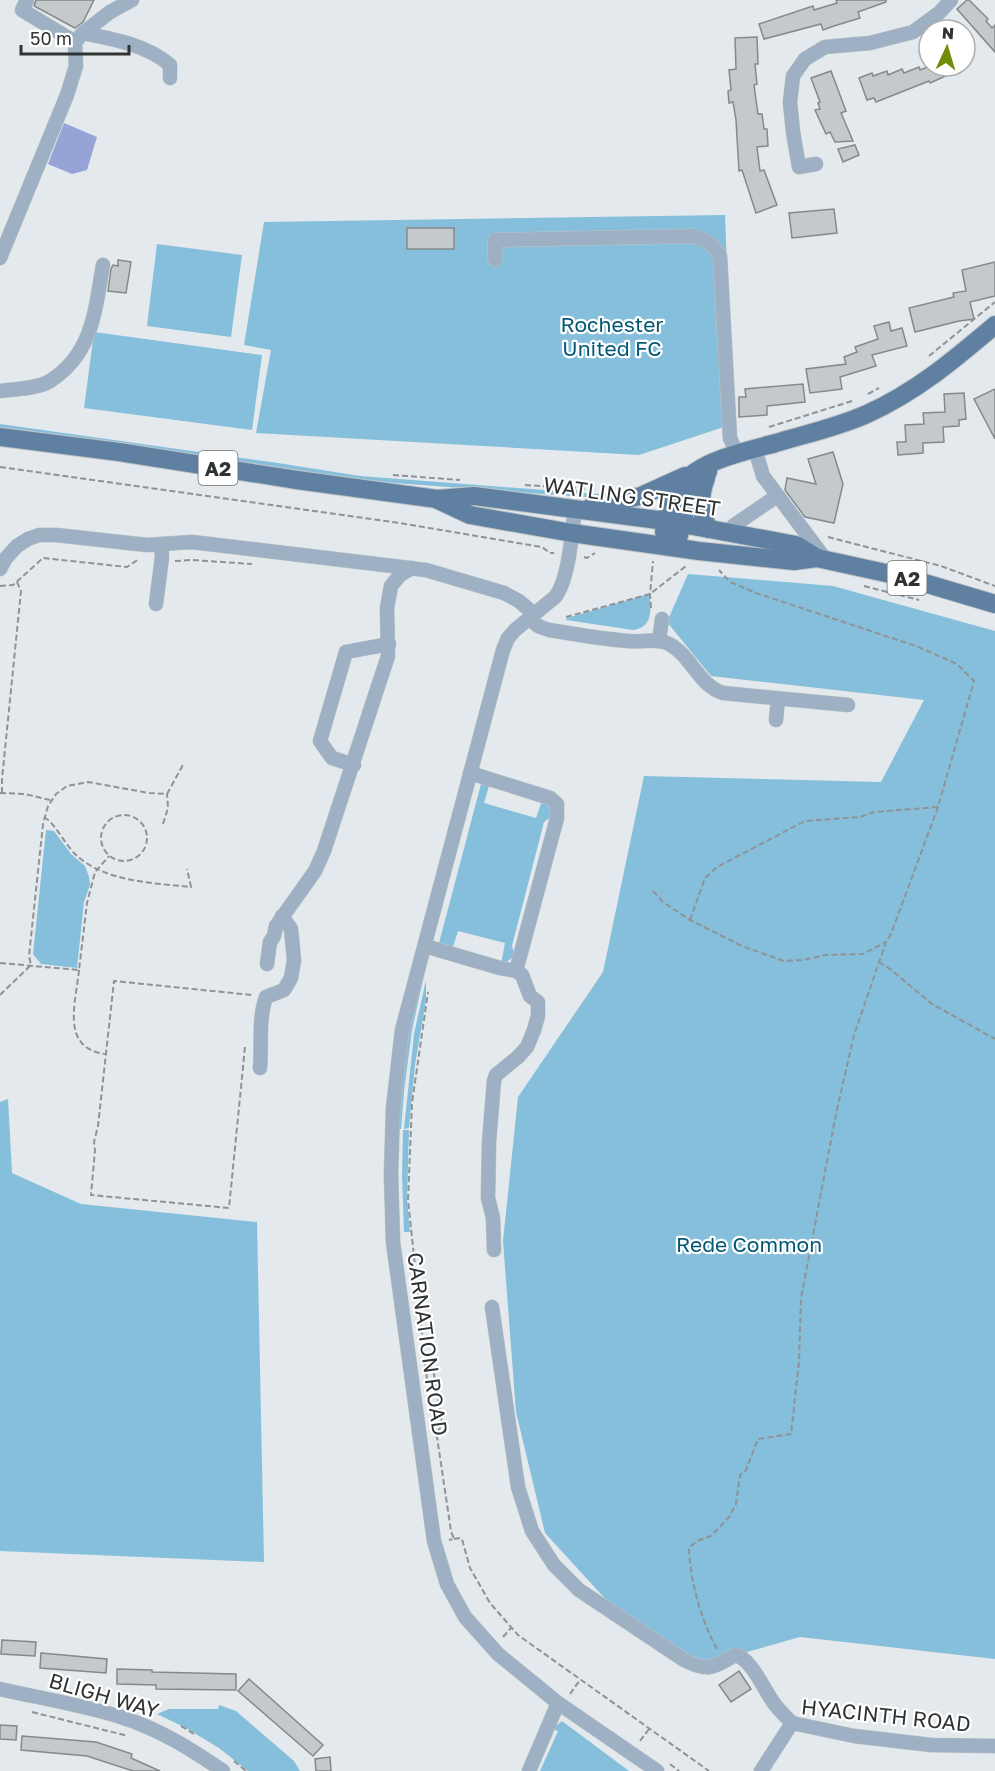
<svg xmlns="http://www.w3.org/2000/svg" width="995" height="1771" font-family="'Golos Text',sans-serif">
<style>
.green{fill:#86bfdb}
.water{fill:#96a3d6}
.building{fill:#c4cacb;stroke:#848a8b;stroke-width:1.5}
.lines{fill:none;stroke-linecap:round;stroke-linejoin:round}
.minor-casing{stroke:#bfc5c7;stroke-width:15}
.major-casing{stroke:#bfc5c7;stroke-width:20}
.path{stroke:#8f9396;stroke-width:2;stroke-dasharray:6 3;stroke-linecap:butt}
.minor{stroke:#9eb0c3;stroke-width:14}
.major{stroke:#6080a2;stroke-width:18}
.labels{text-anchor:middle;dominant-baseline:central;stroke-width:4.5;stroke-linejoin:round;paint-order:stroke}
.shield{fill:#fff;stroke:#6e7071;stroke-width:1.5}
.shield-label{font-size:20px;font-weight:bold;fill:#303334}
.park-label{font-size:21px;fill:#035875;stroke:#fff}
.street-label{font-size:21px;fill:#303334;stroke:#fff}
</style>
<rect width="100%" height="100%" fill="#e3e9ec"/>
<!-- green -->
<g class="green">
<polygon points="725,215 733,424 639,455 256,433 271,350 244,345 264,222"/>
<polygon points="157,244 242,255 231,337 147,326"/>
<polygon points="94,332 262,355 252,430 84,408"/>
<polygon points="0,424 278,463 360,476 595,494 617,492 645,485 646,487 598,497 583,497 367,481 0,430"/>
<polygon points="688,574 833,586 995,631 995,1659 800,1637 747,1652 735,1650 715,1663 698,1662 610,1604 545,1533 516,1412 503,1241 518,1097 603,972 644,776 881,782 924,700 711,676 667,622"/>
<path d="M649,594c3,16 3,34 -16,36l-67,-10 1,-2z"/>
<path d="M490,783l-6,20 52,15 7,-20c5,6 8,11 8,19l-7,5 -32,124 3,9 -7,6 -7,3 4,-21 -47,-12 -6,19 -13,-7 42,-159z"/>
<polygon points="46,830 54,831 71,854 85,866 89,877 90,885 84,902 77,968 41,964 33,954"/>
<polygon points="427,962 412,1030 404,1091 401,1129 398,1129 403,1071 412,1012"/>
<polygon points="426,980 426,1000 415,1065 409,1128 404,1129 414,1034"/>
<polygon points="8,1099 12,1173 81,1204 257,1222 264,1562 0,1551 0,1102"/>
<polygon points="403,1130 409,1130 407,1199 410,1232 404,1232 402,1176"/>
<polygon points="219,1705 236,1711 294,1761 300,1771 248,1771 219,1748 186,1728 157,1714 169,1709 218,1709"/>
<polygon points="562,1721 629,1771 540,1771 558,1731 552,1729"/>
</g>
<!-- water -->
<polygon class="water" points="64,123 97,137 87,170 72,174 48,164"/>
<!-- building -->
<g class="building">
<polygon points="36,0 94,0 83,22 75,28 34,6"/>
<polygon points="836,0 886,0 886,2 858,12 860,18 834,26 823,30 821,24 764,39 759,24 813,6 814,10 837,3"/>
<polygon points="967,0 969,0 988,19 986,21 992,28 995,25 995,52 957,9"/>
<polygon points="757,37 758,64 755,64 757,84 754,85 758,114 762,114 764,129 767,129 768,146 757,147 760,171 764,170 777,205 756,213 742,170 739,171 736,120 733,102 729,103 728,91 731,90 729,70 736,69 735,38"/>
<polygon points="930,66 968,66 930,83 929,81 876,102 874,98 867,100 859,78 872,73 873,76 887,71 888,75 902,69 904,73 919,67 920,70"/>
<polygon points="831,71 846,111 841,113 853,141 835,142 830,132 826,134 815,110 820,109 818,103 820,102 811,78"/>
<polygon points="855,145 859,155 843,162 838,149"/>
<polygon points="834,209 837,233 792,238 789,213"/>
<rect x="407" y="228" width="47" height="21"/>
<polygon points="118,260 131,262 126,293 108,291 111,269 113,265 118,266"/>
<polygon points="995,262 995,296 970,302 974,319 959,321 915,332 909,308 954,297 953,293 966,291 962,270"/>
<polygon points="889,322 891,331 902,328 907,346 872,355 876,366 840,377 842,389 810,393 806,369 846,364 844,357 857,352 855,347 878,339 874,326"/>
<polygon points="803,384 805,402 767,406 767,415 739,417 739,397 746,397 745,389"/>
<polygon points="995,389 995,439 974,399"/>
<polygon points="964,393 966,419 959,420 959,426 943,427 944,442 923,443 923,453 898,455 897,442 906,442 905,425 924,424 923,413 945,412 944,394"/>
<polygon points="833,452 843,484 834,523 805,517 785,490 787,478 816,484 808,459"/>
<polygon points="2,1640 36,1642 35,1656 1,1654"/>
<polygon points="41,1653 107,1659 106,1673 40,1668"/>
<polygon points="117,1669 152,1670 152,1672 236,1674 236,1690 156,1689 156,1685 117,1684"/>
<polygon points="739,1671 751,1689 731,1702 719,1685"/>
<polygon points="249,1679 323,1745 313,1756 238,1691"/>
<polygon points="0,1725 17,1726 16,1740 0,1739"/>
<polygon points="22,1736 96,1742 132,1754 131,1758 160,1771 133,1771 87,1756 21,1750"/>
<polygon points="330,1757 331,1771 316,1771 315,1759"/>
</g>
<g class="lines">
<defs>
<g id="minor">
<polyline points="83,33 110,12 132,0"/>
<path d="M75,42l8,-9c30,6 64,12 87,32v13"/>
<polyline points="816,164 799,167 793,132 790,102 793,76 805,59 825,47 870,43 913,32 939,13 951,0"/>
<polyline points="0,258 67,95 76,66 75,42 22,10 27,0"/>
<polyline points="495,260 495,240 694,236 710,243 720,256 730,438 737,454"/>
<path d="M0,391c15,-2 37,-2 50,-10 43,-27 45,-71 53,-116"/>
<polyline points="755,449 763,476 826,560"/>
<path d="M575,509c-3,23 -6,71 -20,88l-40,33 -7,8 -5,12 -101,380 -9,78 -2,66 2,68 41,299 13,43 18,33 33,37 60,49 99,68"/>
<polyline points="730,533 733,526 777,496"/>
<polyline points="0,569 6,558 17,546 28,539 39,535 56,535 147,545 192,542 426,570 504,593 519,601 534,614"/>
<polyline points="156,604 162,557 161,544"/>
<path d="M529,618l9,8 11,4c26,4 52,9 79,11 13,2 29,-4 41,3 23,12 29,41 54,49l125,12"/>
<polyline points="659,641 662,619"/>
<polyline points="776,720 778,699"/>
<polyline points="354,765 332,758 320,741 346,652 389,644"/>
<polyline points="425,946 500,968 516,971 557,818 557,804 550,798 470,773"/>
<polyline points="267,964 270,942 274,936 276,926 315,871 324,851 388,656 387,608 391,586 400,575 412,568"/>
<path d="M260,1068c2,-23 -2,-49 6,-71l18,-7 7,-12 3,-18 -3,-31 -9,-13"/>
<polyline points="494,1250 493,1218 488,1198 489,1142 494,1081 496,1075 518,1057 527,1047 534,1030 538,1016 538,1002 530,996 522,975 516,971"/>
<path d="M492,1307l26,180 14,44 22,34 25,25 105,70c24,12 29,8 51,-5 17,3 30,38 41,51 5,6 11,12 16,17"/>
<path d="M0,1689c40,9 82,16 121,28 38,12 70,32 102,54"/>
<polyline points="792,1723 854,1736 931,1745 995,1746"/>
<polyline points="529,1771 558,1703"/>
<polyline points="761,1771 792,1723"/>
</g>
<g id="major">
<polyline points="0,437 119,452 297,480 437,499 474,496 666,521 796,545 817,558"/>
<path d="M706,478c-7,19 -7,33 3,51"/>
<polyline points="438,500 470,515 572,533 699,551 794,561 817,558 904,577 995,604"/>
<polyline points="592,506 641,496 685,476"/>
<path d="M664,532c2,-13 4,-28 11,-39 18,-32 68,-41 101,-50 30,-9 62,-16 91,-29 49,-22 88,-55 128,-89"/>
<path d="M679,536c4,-25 13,-45 29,-64"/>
</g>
</defs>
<!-- minor casing -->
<use href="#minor" class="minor-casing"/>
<!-- major casing -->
<use href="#major" class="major-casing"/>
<!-- path -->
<g class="path">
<polyline points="929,356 995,302"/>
<polyline points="868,394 879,388"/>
<polyline points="769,427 852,401"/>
<polyline points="0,467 400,523 542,547 550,553 554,553"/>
<polyline points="393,475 460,480"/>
<polyline points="525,485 588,489"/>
<polyline points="571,491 584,492"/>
<polyline points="828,537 941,566 995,586"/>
<polyline points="584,557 587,558 595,553"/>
<polyline points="175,561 192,560 252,564"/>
<polyline points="0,586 13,585 43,558 127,567 139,559"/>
<polyline points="864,586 919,600"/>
<polyline points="651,608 650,594 653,561"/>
<polyline points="566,617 650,594 686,566"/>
<polyline points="0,793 25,794 50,800"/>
<polyline points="2,793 2,779 21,591 17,582"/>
<circle cx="124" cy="838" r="23"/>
<path d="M44,817c12,7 21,28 33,39 30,26 76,27 114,31l-4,-18"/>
<polyline points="163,824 168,808 167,794"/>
<polyline points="653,891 663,902 690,920 742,946 784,961 803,960 826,955 863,954 886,942"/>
<polyline points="690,920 705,878 717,867 805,821 860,817 874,812 938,807"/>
<polyline points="879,962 890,969 932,1004 995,1039"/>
<polyline points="0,963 79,970 87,903 95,872 109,856"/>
<path d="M79,970c-3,32 -19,78 26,84"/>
<polyline points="0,995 31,965 29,956 43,824 48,806 56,794 67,786 88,782 149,793 167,794 184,763"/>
<polyline points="245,1047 229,1208 91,1195 95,1150 94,1142 98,1126 114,981 252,995"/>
<polyline points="427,1368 430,1368 434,1374 442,1424 437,1433"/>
<polyline points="427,1379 408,1200 412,1103 428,992"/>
<polyline points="432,1417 437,1437 451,1531 454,1539 449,1540"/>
<polyline points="454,1539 460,1538 462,1539 470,1568 490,1603 518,1635 709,1771"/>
<polyline points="503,1637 511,1628"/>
<path d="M717,1649c-16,-28 -27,-69 -28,-101l8,-7 14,-5 18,-19 7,-13 4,-29 6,-5 12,-31 33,-5 8,-72 2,-64 35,-184 18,-79 32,-93 5,-8 47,-127 36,-126 -17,-17 -41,-18 -160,-53 -26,-11 -11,-12"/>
<polyline points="570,1694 580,1680"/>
<polyline points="32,1712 128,1736"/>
<polyline points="181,1726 194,1734"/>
<polyline points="640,1741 649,1729"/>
<polyline points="234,1761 246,1771"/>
<polyline points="670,1764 679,1771"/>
</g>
<!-- minor -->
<use href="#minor" class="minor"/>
<!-- major -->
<use href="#major" class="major"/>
</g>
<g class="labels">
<!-- shield labels -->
<g class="shield">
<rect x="198.5" y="451" width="39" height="34" rx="4.5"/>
<rect x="887.5" y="561" width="39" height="34" rx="4.5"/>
</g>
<g class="shield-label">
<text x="218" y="468">A2</text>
<text x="907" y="578">A2</text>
</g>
<!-- park labels -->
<g class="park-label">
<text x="612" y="324">Rochester<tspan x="612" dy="24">United FC</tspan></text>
<text x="749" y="1244">Rede Common</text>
</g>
<!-- street labels -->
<g class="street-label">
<text transform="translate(632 496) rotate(8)">WATLING STREET</text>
<text transform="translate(428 1344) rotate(82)">CARNATION ROAD</text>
<text transform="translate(104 1695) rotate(16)">BLIGH WAY</text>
<text transform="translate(886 1715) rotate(6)">HYACINTH ROAD</text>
</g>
</g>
<!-- north arrow -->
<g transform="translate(947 48) rotate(4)"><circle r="28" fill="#ffffff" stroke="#acadae" stroke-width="1.5"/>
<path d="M0-4.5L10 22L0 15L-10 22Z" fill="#718c06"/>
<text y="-9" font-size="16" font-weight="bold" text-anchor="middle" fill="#303334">N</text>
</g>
<!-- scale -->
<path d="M21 45v9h108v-9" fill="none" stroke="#303334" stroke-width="3"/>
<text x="30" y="45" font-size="18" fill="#303334" stroke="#ffffff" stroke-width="4.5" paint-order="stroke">50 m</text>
</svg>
